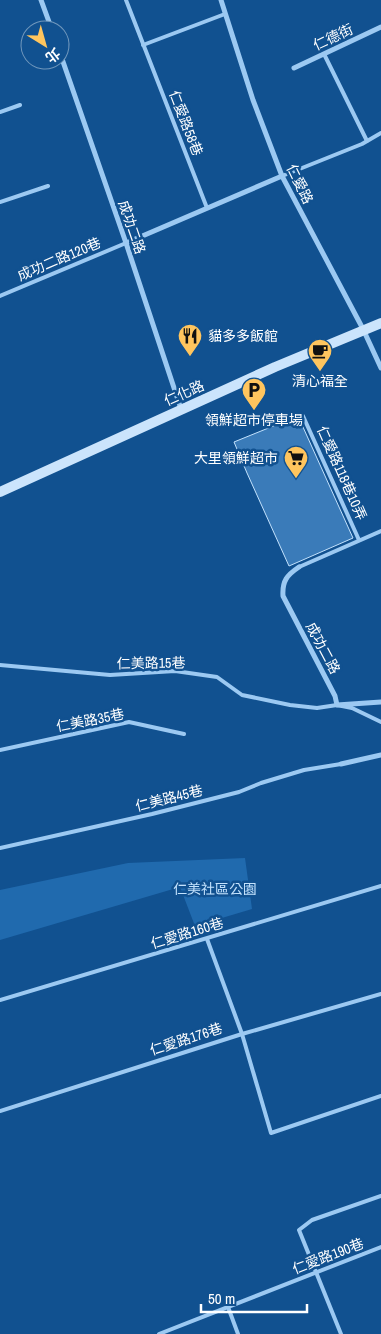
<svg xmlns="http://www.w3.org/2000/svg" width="381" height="1334" font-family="'Archivo Narrow','Noto Sans TC',sans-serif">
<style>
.green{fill:#206aae}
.building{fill:#3a7bb9;stroke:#c3e2fd}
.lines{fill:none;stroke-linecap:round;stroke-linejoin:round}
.lane{stroke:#9cc9f2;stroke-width:4}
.street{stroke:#9cc9f2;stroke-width:5}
.secondary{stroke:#cbe4fc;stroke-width:10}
.labels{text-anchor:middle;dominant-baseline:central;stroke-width:5;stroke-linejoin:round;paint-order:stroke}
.street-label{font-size:14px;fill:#fff;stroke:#115190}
.poi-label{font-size:14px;fill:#fff;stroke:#115190}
.park-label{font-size:14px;fill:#c3e2fd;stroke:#115190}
</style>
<rect width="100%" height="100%" fill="#115190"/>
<!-- green -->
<polygon class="green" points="245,858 252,909 195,926 180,887 0,940 0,890 128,863"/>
<!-- building -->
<polygon class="building" points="298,416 353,538 289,566 247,473 234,442"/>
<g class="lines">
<!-- lane -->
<g class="lane">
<polyline points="126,0 207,208"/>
<polyline points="143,45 225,14"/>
<polyline points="324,54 367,141"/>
<polyline points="0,112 20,105"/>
<polyline points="282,176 362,144 381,133"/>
<polyline points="0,202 48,186"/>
<polyline points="0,296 126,243"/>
<polyline points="303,416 359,540"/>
<polyline points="299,567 381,531"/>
<polyline points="0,665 110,675 175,671 217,677 242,695 290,705 317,708 337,705 352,708 381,722"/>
<polyline points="0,750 129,722 184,734"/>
<polyline points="0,848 152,814 239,792 261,783 304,770 341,764"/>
<polyline points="207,939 242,1034 271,1133 381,1096"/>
<polyline points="0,1000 381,886"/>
<polyline points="0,1111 242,1034 381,994"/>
<polyline points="228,1307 238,1334"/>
<polyline points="159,1334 381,1247"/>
<polyline points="341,1334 299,1230 312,1220 381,1196"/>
</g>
<!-- street -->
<g class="street">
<polyline points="41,0 52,30"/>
<polyline points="221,0 253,100 282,176 363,329 381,368"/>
<polyline points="60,53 126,243 181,409"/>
<polyline points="294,68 381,27"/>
<polyline points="126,243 282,176"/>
<path d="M299,567c-12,8 -17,14 -16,29l52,100 2,9 44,-3"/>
<polyline points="341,764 381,755"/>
</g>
<!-- secondary -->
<polyline class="secondary" points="0,492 275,367 381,323"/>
</g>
<!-- icons -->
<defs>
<symbol id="restaurant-pin" viewBox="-11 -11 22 30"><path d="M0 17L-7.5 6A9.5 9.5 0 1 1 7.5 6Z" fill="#ffc55e" stroke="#115190"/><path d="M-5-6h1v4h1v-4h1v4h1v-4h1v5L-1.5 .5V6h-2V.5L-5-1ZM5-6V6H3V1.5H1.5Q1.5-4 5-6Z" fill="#111"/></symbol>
<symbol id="cafe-pin" viewBox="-11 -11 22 30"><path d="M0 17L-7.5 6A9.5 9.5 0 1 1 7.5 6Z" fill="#ffc55e" stroke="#115190"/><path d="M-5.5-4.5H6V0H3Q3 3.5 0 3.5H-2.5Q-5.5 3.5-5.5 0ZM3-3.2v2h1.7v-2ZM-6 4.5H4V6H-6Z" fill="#111"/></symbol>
<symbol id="parking-pin" viewBox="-11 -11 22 30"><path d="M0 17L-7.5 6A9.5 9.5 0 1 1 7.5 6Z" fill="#ffc55e" stroke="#115190"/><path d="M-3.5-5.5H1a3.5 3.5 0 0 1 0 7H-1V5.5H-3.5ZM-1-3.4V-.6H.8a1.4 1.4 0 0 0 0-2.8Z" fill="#111"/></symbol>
<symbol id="supermarket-pin" viewBox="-11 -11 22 30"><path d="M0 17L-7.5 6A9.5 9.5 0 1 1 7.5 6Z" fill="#ffc55e" stroke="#115190"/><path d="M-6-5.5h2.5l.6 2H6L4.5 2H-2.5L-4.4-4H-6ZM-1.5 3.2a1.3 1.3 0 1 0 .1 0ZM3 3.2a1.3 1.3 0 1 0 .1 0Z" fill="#111"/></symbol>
</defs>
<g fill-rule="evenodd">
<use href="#restaurant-pin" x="176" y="322" width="28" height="38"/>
<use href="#cafe-pin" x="306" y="337" width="28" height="38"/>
<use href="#parking-pin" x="240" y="376" width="28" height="38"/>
<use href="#supermarket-pin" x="282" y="444" width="28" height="38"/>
</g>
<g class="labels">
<!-- street labels -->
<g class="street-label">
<text transform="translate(333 37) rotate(-25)">仁德街</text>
<text transform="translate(186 123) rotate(69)">仁愛路58巷</text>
<text transform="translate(300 184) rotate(64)">仁愛路</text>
<text transform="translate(132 227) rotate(71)">成功二路</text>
<text transform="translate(59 259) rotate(-23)">成功二路120巷</text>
<text transform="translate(184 393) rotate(-24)">仁化路</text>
<text transform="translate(342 473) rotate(66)">仁愛路118巷10弄</text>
<text transform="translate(323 648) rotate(62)">成功二路</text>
<text transform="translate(151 663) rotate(-1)">仁美路15巷</text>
<text transform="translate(90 720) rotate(-11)">仁美路35巷</text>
<text transform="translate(169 798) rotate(-14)">仁美路45巷</text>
<text transform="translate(187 933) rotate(-17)">仁愛路160巷</text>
<text transform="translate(186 1039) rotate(-18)">仁愛路176巷</text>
<text transform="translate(328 1256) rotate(-21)">仁愛路190巷</text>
</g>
<!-- poi labels -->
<g class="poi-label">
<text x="208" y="336" text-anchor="start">貓多多飯館</text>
<text x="320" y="381">清心福全</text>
<text x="254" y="420">領鮮超市停車場</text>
<text x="278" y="458" text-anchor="end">大里領鮮超市</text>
</g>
<!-- park labels -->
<g class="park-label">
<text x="215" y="889">仁美社區公園</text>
</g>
</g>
<!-- north arrow -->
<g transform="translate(45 45) rotate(143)"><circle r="24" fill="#115190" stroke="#7097bc"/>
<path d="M0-4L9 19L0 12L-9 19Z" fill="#ffc55e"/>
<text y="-8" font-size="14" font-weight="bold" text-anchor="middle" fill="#ffffff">北</text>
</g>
<!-- scale -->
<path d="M201 1304v8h106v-8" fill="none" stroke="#ffffff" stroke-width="2.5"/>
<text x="208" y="1304" font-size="15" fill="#ffffff" stroke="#115190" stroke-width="4" paint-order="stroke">50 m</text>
</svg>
